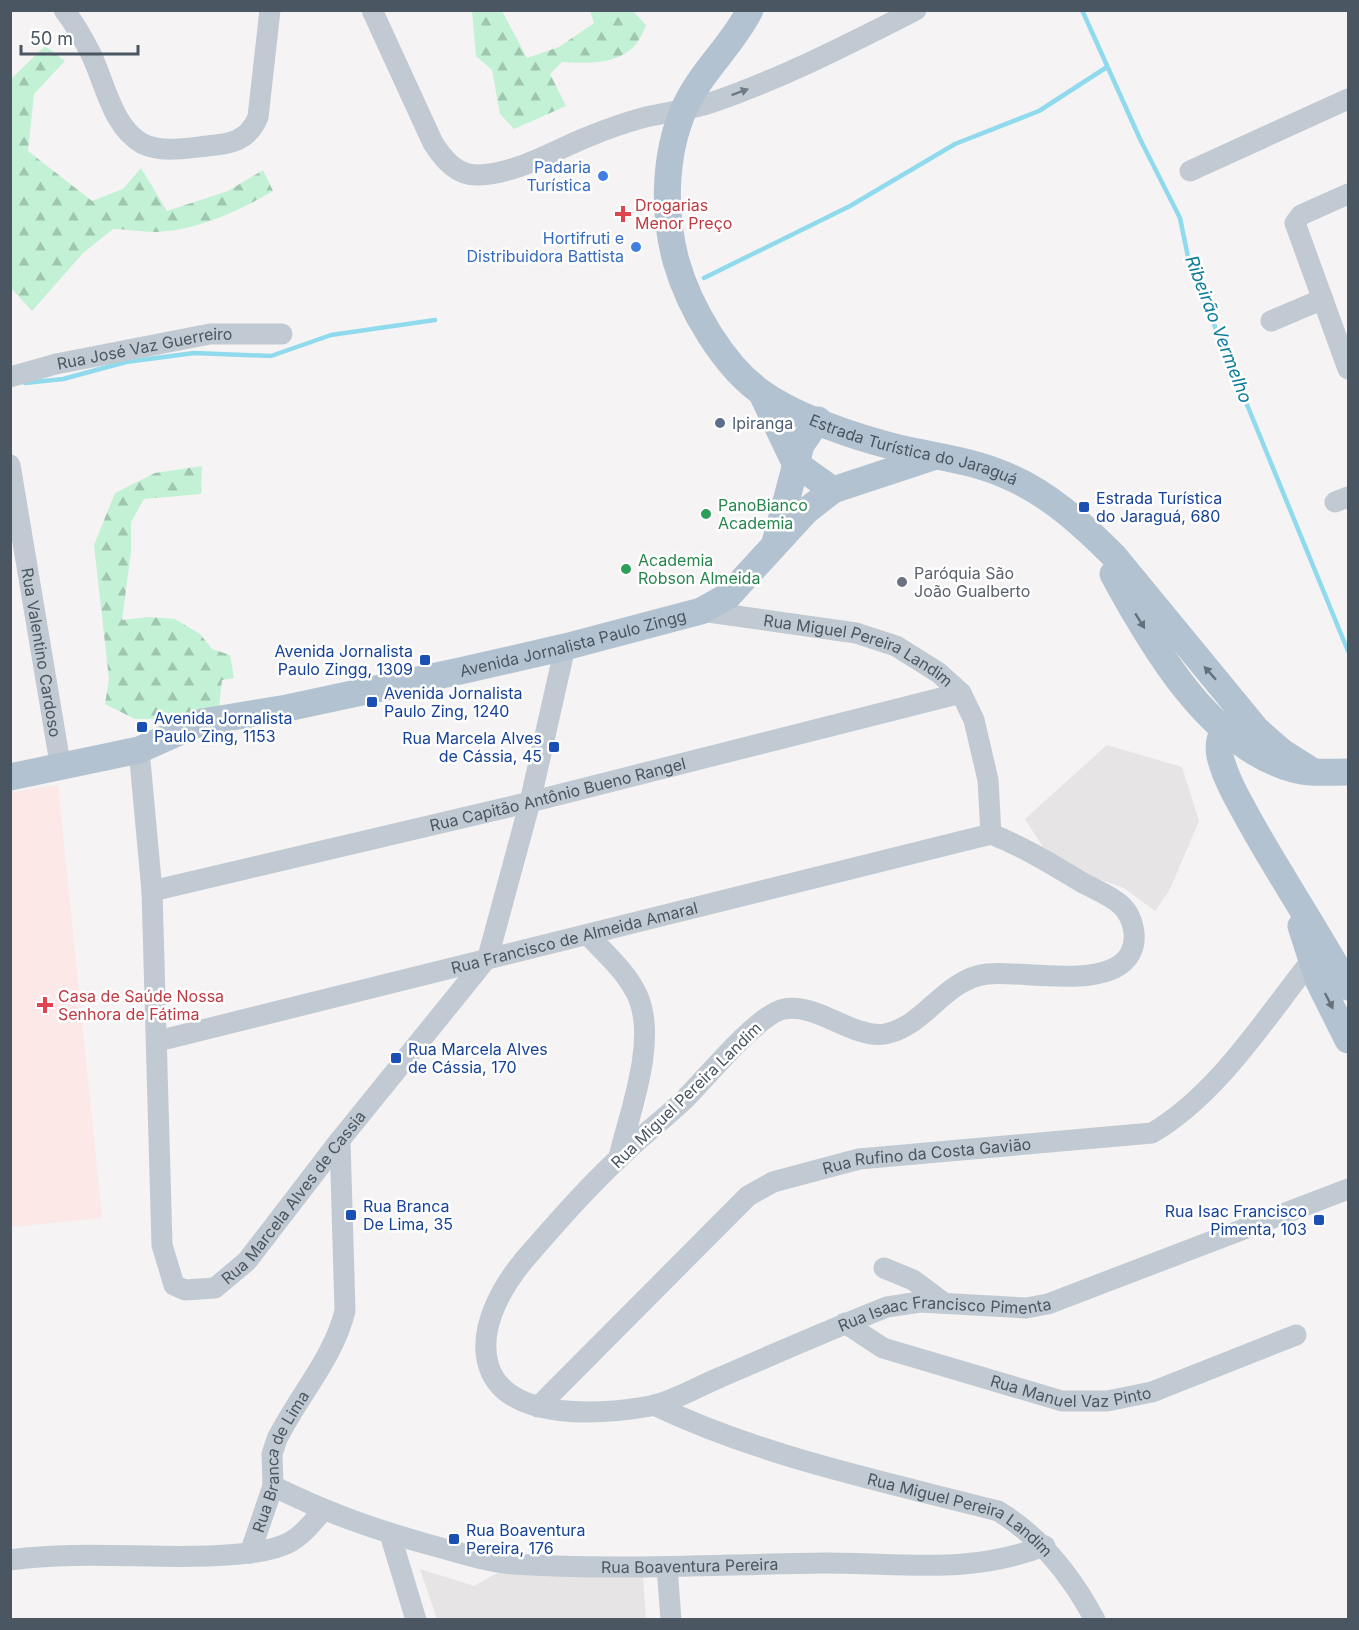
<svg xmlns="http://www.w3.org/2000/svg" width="1359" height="1630" font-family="Inter,sans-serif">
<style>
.education{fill:#e6e4e5}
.medical{fill:#fce8e6}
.forest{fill:url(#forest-firs)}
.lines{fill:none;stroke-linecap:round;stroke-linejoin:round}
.stream{stroke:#90daee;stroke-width:4.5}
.minor{stroke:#c1cad2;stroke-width:21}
.major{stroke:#b3c2d1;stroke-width:27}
.oneway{fill:#6e7983}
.oneway2{fill:#64717d}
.shop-dot{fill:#3f7fe0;stroke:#fff;stroke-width:2}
.health-dot{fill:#e0444e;stroke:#fff;stroke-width:2}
.service-dot{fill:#5c6f8a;stroke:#fff;stroke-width:2}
.transit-dot{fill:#1a4fb4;stroke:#fff;stroke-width:2}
.leisure-dot{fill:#2e9e5b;stroke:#fff;stroke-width:2}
.worship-dot{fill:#6b7280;stroke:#fff;stroke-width:2}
.labels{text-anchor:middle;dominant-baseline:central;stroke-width:5;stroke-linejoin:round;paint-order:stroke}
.shop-label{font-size:16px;fill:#366cbe;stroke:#fff;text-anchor:end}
.health-label{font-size:16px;fill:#be3a42;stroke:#fff;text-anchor:start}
.street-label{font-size:16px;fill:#4a5661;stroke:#fff}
.service-label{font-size:16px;fill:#4e5e75;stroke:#fff;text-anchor:start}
.transit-label{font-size:16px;fill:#164399;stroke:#fff;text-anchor:start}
.leisure-label{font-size:16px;fill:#27864d;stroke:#fff;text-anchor:start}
.worship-label{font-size:16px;fill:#5b616d;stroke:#fff;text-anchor:start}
.water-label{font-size:18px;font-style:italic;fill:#0c7c9b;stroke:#fff}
</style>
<defs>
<pattern id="forest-firs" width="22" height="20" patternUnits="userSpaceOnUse" patternTransform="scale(1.5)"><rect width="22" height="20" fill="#c3f1d5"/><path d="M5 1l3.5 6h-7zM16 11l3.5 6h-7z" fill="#a0c6b0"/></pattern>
</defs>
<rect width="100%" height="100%" fill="#f5f3f3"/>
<!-- education -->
<g class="education">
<polygon points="1107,745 1182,767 1199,821 1169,891 1155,911 1124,888 1069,869 1048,855 1025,819"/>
<polygon points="420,1569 474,1586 499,1572 643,1577 646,1619 437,1619"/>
</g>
<!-- medical -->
<polygon class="medical" points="58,785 102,1218 11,1227 11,792"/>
<!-- forest -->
<g class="forest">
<path d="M472,11h30l25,47 32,-11 35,-24 -4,-12h43l13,14c-13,40 -50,39 -84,37l-12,12 16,32 -52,23 -14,-15 -8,-44 -16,-14z"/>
<path d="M45,46l20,15 -31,33 -6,57 64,50 31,-12 18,-21 26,43 61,-20 35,-21 10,21c-34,20 -77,40 -118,41 -14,0 -28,-3 -42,-3l-30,24 -51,58 -21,-23 -1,-208z"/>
<polygon points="202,466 201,494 144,499 131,522 131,552 122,620 148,617 175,619 200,634 212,649 230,655 234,678 222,680 219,708 176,719 135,719 105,704 109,679 94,545 115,493 155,473"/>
</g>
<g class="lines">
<!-- stream -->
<g class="stream">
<polyline points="1082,10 1140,139 1180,218 1188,257 1200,290 1348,651"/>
<polyline points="704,278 850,206 955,144 1039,111 1107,67"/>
<polyline points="25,383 63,379 126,362 194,353 271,356 331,335 435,320"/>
</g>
<!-- minor -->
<g class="minor">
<path d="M64,10c11,14 19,28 27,44 14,29 21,73 52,90 19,9 44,4 64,2 24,-2 41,-5 51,-29l12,-107"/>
<path d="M372,10l61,133c11,17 24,33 46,32 40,-2 75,-25 111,-39 17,-7 34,-13 52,-18 23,-6 48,-8 71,-16 70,-24 136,-58 203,-92"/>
<polyline points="1190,171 1348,99"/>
<polyline points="1348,194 1301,215 1295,223 1348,369"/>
<polyline points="1271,321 1323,299"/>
<path id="s1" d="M10,377l46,-13 154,-30h72"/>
<path id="s2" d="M10,465l51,304"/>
<polyline points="1335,502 1348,497"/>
<path id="s3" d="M701,611l155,22 40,13 43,27 22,20 13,27 14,60 3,54c33,13 62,31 92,49 13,7 29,13 39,23 12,12 16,34 8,48 -21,37 -107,16 -143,20 -43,5 -61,52 -102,60 -32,5 -69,-32 -101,-25 -26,5 -78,69 -99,90 -22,21 -46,39 -67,60 -31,29 -59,61 -87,93 -26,29 -55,75 -42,115 19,56 116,47 162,39 23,-5 48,-20 70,-29 55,-24 110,-48 166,-70l33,-5 106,6 22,-4 300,-115"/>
<path id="s4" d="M139,750l13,141 10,354 12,40 11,5 30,-2 32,-27 93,-121 148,-183 42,-155 35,-155"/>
<path id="s5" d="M152,891l378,-89 431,-109"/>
<path d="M588,935c18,19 41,39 51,64 17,45 -9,112 -20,158"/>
<path id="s6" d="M158,1041l833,-207"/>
<polyline points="884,1268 913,1280 944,1303"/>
<path id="s7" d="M845,1323l38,25 179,53h45l45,-9 144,-57"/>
<path id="s8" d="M654,1405c109,52 228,76 344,106 43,26 73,64 97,109"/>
<path id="s9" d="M538,1407l210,-211 25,-14 86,-23 293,-26c66,-39 112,-113 159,-172l11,-8"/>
<path id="s10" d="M273,1486c54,27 103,44 161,60 26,7 53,16 79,18 104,7 209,0 313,-1 80,0 140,12 219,-17"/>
<polyline points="390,1534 416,1620"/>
<path d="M250,1553c37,-5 49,-12 72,-42"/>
<path id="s11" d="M10,1560c80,-11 160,2 240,-7l23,-67 -1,-32 5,-15c22,-44 56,-80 68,-128l-5,-171"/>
<polyline points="667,1567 671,1620"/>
</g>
<!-- major -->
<g class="major">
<path id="s12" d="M750,10c-18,36 -50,62 -66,99 -20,46 -21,104 -8,152 13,46 48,107 89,134 34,23 90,42 130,52 37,9 76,13 110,28 42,17 77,49 109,81l143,174 25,22 30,19"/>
<polyline points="762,394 795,463 833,490"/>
<polyline points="775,543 801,445 818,420"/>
<path d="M1113,574c39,72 97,172 180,195 17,5 38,3 55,3"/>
<path d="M1235,720c-13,8 -18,21 -15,36 6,26 24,54 37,78 30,52 62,101 91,153"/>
<path id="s13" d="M10,777l129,-27 63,-28 85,-14 173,-37 105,-24 136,-36 27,-15 78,-85 27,-21 100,-33"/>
<polyline points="1301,926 1319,982 1348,1040"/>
</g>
</g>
<!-- one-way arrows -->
<defs><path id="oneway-solid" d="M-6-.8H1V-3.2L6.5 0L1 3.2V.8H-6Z" transform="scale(1.5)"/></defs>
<use class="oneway" href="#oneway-solid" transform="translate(740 92) rotate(-20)"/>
<g class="oneway2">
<use href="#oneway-solid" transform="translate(1140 621) rotate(58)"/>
<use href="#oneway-solid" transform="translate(1210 673) rotate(-132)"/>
<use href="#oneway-solid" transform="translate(1329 1001) rotate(63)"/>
</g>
<!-- markers -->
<g class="shop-dot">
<circle cx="603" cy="176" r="6"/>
<circle cx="636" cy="247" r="6"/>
</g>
<g class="health-dot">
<path d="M620 205h6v6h6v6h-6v6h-6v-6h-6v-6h6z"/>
<path d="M42 996h6v6h6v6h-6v6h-6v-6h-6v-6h6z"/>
</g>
<circle class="service-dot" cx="720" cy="423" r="6"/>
<g class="transit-dot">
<rect x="1078" y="501" width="12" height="12" rx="3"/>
<rect x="419" y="654" width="12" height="12" rx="3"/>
<rect x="366" y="696" width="12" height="12" rx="3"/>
<rect x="136" y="721" width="12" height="12" rx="3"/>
<rect x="548" y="741" width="12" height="12" rx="3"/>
<rect x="390" y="1052" width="12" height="12" rx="3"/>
<rect x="345" y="1209" width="12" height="12" rx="3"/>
<rect x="1313" y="1214" width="12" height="12" rx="3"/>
<rect x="448" y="1533" width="12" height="12" rx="3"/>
</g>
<g class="leisure-dot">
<circle cx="706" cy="514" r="6"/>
<circle cx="626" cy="569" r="6"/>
</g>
<circle class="worship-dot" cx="902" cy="582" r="6"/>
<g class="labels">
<!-- shop labels -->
<g class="shop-label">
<text x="591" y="167">Padaria<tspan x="591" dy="18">Turística</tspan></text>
<text x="624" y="238">Hortifruti e<tspan x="624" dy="18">Distribuidora Battista</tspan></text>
</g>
<!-- health labels -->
<g class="health-label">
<text x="635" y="205">Drogarias<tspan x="635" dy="18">Menor Preço</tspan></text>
<text x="58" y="996">Casa de Saúde Nossa<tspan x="58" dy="18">Senhora de Fátima</tspan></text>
</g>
<!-- street labels -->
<g class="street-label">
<text stroke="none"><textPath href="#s1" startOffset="138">Rua José Vaz Guerreiro</textPath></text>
<text stroke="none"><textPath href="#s12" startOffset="597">Estrada Turística do Jaraguá</textPath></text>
<text stroke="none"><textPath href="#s13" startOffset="580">Avenida Jornalista Paulo Zingg</textPath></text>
<text stroke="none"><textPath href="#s2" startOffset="190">Rua Valentino Cardoso</textPath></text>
<text stroke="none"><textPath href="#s3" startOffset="164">Rua Miguel Pereira Landim</textPath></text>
<text stroke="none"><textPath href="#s5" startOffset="417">Rua Capitão Antônio Bueno Rangel</textPath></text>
<text stroke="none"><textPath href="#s6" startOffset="429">Rua Francisco de Almeida Amaral</textPath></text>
<text transform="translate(686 1095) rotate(-44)">Rua Miguel Pereira Landim</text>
<text stroke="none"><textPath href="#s9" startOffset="483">Rua Rufino da Costa Gavião</textPath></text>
<text stroke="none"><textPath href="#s4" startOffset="700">Rua Marcela Alves de Cassia</textPath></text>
<text stroke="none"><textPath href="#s3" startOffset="1974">Rua Isaac Francisco Pimenta</textPath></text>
<text stroke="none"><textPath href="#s7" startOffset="240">Rua Manuel Vaz Pinto</textPath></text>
<text stroke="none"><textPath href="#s11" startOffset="338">Rua Branca de Lima</textPath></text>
<text stroke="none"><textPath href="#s8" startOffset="327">Rua Miguel Pereira Landim</textPath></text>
<text stroke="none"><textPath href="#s10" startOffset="430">Rua Boaventura Pereira</textPath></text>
</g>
<!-- service labels -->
<g class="service-label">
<text x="732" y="423">Ipiranga</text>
</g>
<!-- transit labels -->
<g class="transit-label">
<text x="1096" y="498">Estrada Turística<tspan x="1096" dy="18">do Jaraguá, 680</tspan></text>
<text x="413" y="651" text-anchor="end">Avenida Jornalista<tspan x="413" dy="18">Paulo Zingg, 1309</tspan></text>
<text x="384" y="693">Avenida Jornalista<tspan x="384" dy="18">Paulo Zing, 1240</tspan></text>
<text x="154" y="718">Avenida Jornalista<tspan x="154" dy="18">Paulo Zing, 1153</tspan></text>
<text x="542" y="738" text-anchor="end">Rua Marcela Alves<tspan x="542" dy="18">de Cássia, 45</tspan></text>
<text x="408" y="1049">Rua Marcela Alves<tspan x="408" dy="18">de Cássia, 170</tspan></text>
<text x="363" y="1206">Rua Branca<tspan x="363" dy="18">De Lima, 35</tspan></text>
<text x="1307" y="1211" text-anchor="end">Rua Isac Francisco<tspan x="1307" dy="18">Pimenta, 103</tspan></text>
<text x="466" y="1530">Rua Boaventura<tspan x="466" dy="18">Pereira, 176</tspan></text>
</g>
<!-- leisure labels -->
<g class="leisure-label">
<text x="718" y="505">PanoBianco<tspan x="718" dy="18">Academia</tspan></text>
<text x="638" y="560">Academia<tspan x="638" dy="18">Robson Almeida</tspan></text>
</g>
<!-- worship labels -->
<g class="worship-label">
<text x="914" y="573">Paróquia São<tspan x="914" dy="18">João Gualberto</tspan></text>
</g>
<!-- water labels -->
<g class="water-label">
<text transform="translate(1219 329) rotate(69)">Ribeirão Vermelho</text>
</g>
</g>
<!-- border -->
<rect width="1359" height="1630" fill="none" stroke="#4a5661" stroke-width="24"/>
<!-- scale -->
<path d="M21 45v9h117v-9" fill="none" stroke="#4a5661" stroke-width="3"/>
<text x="30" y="45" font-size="18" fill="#4a5661" stroke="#ffffff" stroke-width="4.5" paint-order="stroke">50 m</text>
</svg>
